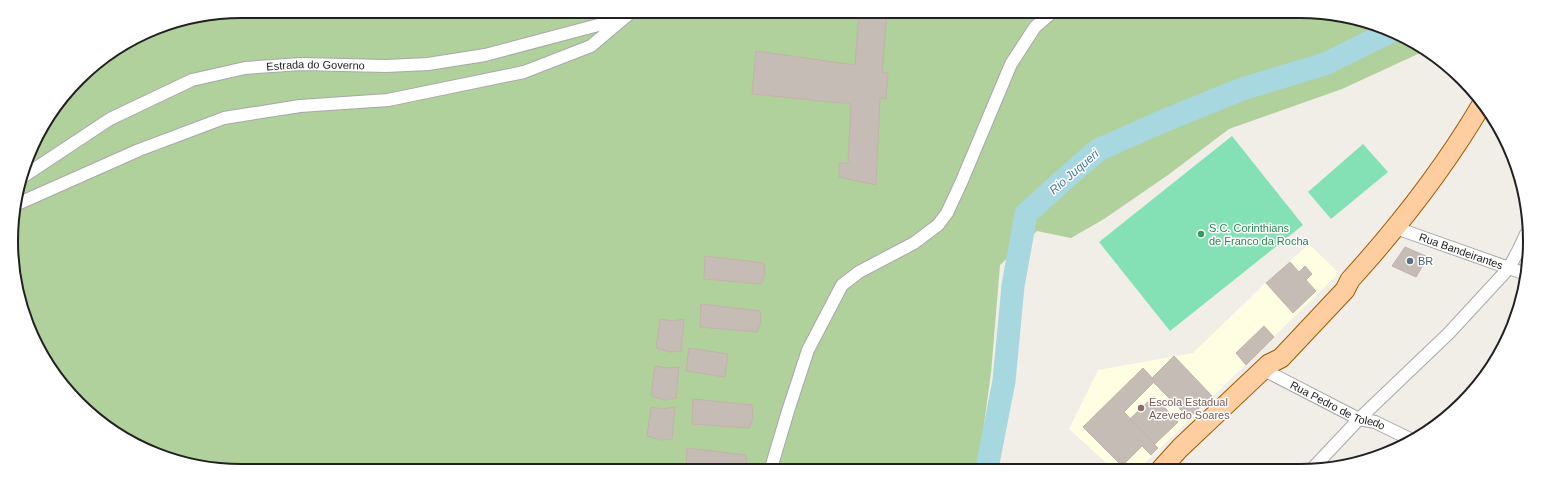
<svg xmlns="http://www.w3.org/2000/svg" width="1541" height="482" font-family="Helvetica,sans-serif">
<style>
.education{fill:#fffde2}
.forest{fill:#b0d19b}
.pitch{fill:#84e1b6}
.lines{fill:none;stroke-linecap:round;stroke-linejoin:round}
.river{stroke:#a7d7df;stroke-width:23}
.building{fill:#c6bcb6;stroke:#c3b2a9}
.street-casing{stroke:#a8a8a8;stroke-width:14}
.primary-casing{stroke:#9d5c00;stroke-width:21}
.street{stroke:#fff;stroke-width:12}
.primary{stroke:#fecda0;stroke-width:19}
.leisure-dot{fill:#2e9e5b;stroke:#fff;stroke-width:1.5}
.service-dot{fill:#5c6f8a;stroke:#fff;stroke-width:1.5}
.education-dot{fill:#8d6e63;stroke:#fff;stroke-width:1.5}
.labels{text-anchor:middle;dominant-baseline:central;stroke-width:3;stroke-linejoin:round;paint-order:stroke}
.street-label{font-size:11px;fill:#212121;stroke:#fff}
.leisure-label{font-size:11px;fill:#27864d;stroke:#fff;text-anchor:start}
.service-label{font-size:11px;fill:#4e5e75;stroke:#fff;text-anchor:start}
.education-label{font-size:11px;fill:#785e54;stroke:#fff;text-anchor:start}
.water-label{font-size:12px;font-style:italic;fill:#447ba3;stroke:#fff}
.rim{fill:none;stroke:#212121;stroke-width:2}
</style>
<rect width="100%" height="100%" fill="#f1ede7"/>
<!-- education -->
<polygon class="education" points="1309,244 1339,273 1139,469 1113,469 1069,429 1098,370 1193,353 1260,288"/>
<!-- forest -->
<polygon class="forest" points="241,11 1345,15 1429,51 1418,54 1342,89 1229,129 1168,175 1104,219 1071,238 1037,231 1000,265 991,373 978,468 196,467 113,432 50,369 19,300 13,211 35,139 89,68 153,28"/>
<!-- pitch -->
<g class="pitch">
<polygon points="1232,136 1303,225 1170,331 1099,242"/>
<polygon points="1363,144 1388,172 1331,219 1308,192"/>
</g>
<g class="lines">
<!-- river -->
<polyline class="river" points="987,468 1004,381 1013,286 1026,214 1068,176 1098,150 1161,122 1242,89 1325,64 1388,33"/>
</g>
<!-- building -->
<g class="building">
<polygon points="859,14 887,14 882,72 888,73 886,99 880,98 876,185 839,177 839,163 848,163 851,104 752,94 756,51 855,65"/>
<polygon points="1405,247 1428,257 1416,277 1392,266"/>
<polygon points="705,256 764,263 765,273 761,284 704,279"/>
<polygon points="1290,262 1299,272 1305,266 1312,274 1306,280 1316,291 1293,313 1266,283"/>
<polygon points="701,304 760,311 761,321 757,332 700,327"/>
<polygon points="660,319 673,321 684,319 681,351 670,352 656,348"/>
<polygon points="1264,326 1274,337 1246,365 1236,353"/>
<polygon points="689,348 728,354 725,377 686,371"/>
<polygon points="1174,356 1212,396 1189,418 1154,383 1155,381 1152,378"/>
<polygon points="655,366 668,368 679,367 676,398 665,400 651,396"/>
<polygon points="1143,368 1155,381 1124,412 1158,448 1151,455 1142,446 1122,466 1083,427"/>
<polygon points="1154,396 1178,422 1155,444 1130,419"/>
<polygon points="693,399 752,405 753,418 749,428 692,424"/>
<polygon points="651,407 663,409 675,407 672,439 661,440 647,436"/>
<polygon points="687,448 746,455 747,468 686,468"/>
</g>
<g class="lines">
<defs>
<g id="street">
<path id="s1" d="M24,176l86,-57 82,-39 53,-12 56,-4 85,2 42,-2 57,-9 117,-31 18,-8"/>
<polyline points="15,205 139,150 224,118 300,106 388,100 524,72 591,46 630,13"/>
<path id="s2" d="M1396,228l130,46"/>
<path id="s3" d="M1264,370l95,49 16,3 37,18"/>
<polyline points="771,468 788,411 808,350 842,285 859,272 914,243 938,225 947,213 961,183 1011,64 1035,27 1050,14"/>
<polyline points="1312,469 1359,419 1449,333 1509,268 1519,249 1526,234"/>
</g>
<path id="primary" d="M1161,469l19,-21 89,-84 12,-6 64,-68 5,-10c49,-54 95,-113 132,-176"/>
</defs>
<!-- street casing -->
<use href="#street" class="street-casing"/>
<!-- primary casing -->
<use href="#primary" class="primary-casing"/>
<!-- street -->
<use href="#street" class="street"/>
<!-- primary -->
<use href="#primary" class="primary"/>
</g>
<!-- markers -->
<circle class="leisure-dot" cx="1201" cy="234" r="4"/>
<circle class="service-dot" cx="1410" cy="261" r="4"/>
<circle class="education-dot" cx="1141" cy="408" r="4"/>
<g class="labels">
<!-- street labels -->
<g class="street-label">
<text stroke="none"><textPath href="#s1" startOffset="319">Estrada do Governo</textPath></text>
<text stroke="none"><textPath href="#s2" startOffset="69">Rua Bandeirantes</textPath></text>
<text stroke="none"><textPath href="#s3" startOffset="82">Rua Pedro de Toledo</textPath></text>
</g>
<!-- leisure labels -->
<g class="leisure-label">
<text x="1209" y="228">S.C. Corinthians<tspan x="1209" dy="13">de Franco da Rocha</tspan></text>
</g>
<!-- service labels -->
<g class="service-label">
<text x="1418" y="261">BR</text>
</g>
<!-- education labels -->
<g class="education-label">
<text x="1149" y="402">Escola Estadual<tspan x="1149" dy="13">Azevedo Soares</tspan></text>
</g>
<!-- water labels -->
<g class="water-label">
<text transform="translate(1074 172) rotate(-41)">Rio Juqueri</text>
</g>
</g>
<!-- crop -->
<path d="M0 0H1541V482H0ZM241 18H1300A223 223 0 0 1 1523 241V241A223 223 0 0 1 1300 464H241A223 223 0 0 1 18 241V241A223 223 0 0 1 241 18Z" fill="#fff" fill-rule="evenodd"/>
<path class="rim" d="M241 18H1300A223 223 0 0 1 1523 241V241A223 223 0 0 1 1300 464H241A223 223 0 0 1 18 241V241A223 223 0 0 1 241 18Z"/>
</svg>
